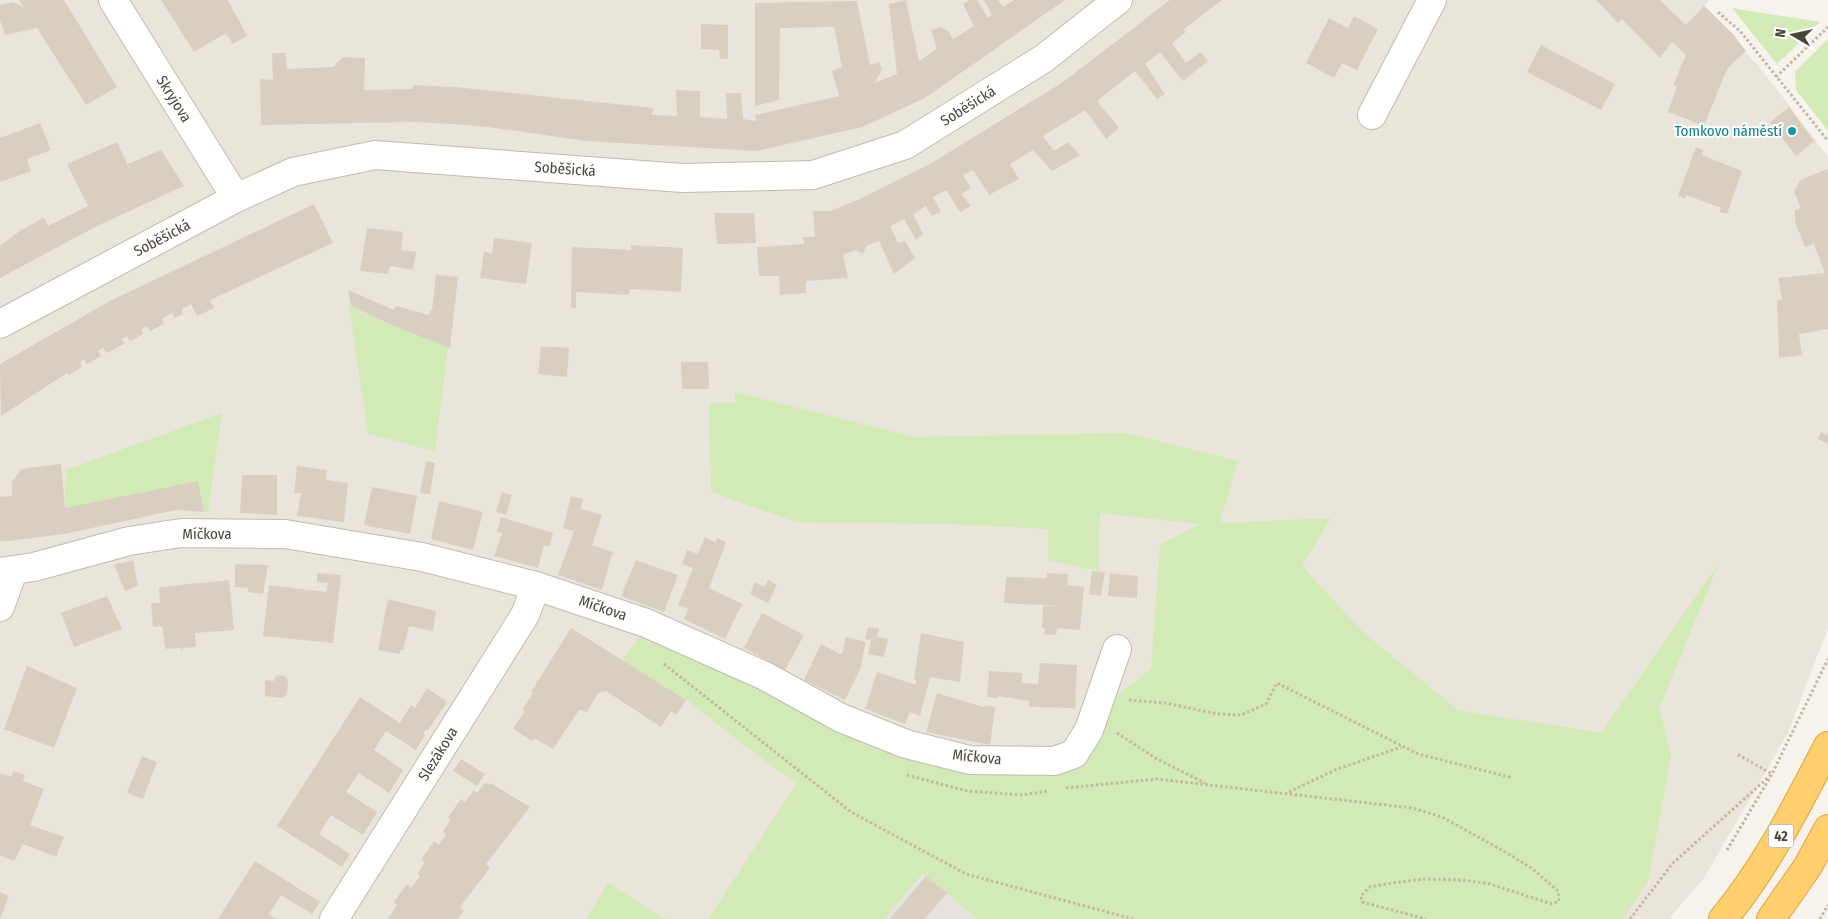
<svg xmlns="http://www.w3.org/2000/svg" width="1828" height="919" font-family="'Fira Sans Condensed',sans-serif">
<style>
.residential{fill:#eae5da}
.industrial{fill:#e6e2dd}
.green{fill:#d2eab5}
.building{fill:#d8cfc1}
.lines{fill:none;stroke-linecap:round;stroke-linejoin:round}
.minor-casing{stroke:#c2bbae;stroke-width:30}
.highway-casing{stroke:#e0a43c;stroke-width:30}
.path{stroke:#c4b79f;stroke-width:3;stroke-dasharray:2.5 2.5;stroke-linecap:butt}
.minor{stroke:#fff;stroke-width:28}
.highway{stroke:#ffcf6e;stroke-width:28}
.culture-dot{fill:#0f9aa8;stroke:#fff;stroke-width:2}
.labels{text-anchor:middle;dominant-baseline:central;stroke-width:4;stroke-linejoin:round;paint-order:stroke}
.shield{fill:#fff;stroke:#817c74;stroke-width:1}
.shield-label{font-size:14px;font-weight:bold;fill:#4b4439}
.street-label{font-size:15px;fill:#4b4439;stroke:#fff}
.culture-label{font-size:15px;fill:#0d838f;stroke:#fff;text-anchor:end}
</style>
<rect width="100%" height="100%" fill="#f6f3ec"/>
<!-- residential -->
<polygon class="residential" points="0,0 1709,0 1705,6 1766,75 1828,157 1828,628 1787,735 1704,878 1669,919 977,919 923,873 884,919 0,919"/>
<!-- industrial -->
<polygon class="industrial" points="923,873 947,893 977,919 884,919"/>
<!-- green -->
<g class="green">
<polygon points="1732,8 1820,22 1777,64"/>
<polygon points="1828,39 1828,131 1796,90 1795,72"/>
<polygon points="349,306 388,324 448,346 435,451 368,434"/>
<polygon points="735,392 915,437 1126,433 1238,461 1220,523 1331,518 1302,566 1364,633 1458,710 1601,733 1719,563 1659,709 1671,755 1658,827 1648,881 1623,919 977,919 923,873 884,919 708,919 797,783 754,753 687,700 622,660 645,631 839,726 1055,769 1107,703 1151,669 1160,545 1199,524 1100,513 1098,571 1048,560 1048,529 950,524 796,522 711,492 709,403 735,403"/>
<polygon points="222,413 208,512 204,512 198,481 65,508 66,470"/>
<polygon points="608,883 665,919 586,919"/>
</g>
<!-- building -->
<g class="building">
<polygon points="19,0 64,0 117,87 86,105 37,28 5,35 0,20 0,5 13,2 24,8"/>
<polygon points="161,0 228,0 247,36 233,44 226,33 194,52"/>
<polygon points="906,0 919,61 937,49 931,30 940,27 949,32 953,39 974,26 963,4 970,0 977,0 988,18 992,15 984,0 998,0 1003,7 1014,0 1065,0 925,98 862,127 756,151 586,141 488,127 452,124 413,122 261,125 260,79 273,80 272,53 286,53 287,69 333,67 343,57 365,58 364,90 413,89 413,85 455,87 653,108 652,115 677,116 676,90 700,91 700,117 727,119 726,93 741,93 743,119 756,121 755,115 839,96 832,71 842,67 834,27 780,28 779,100 755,106 755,3 857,1 870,65 879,62 882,69 875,83 897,74 889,4"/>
<polygon points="1170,0 1222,0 1184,29 1186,32 1172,43 1186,63 1201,52 1208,61 1183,81 1160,52 1145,64 1165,94 1157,99 1135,71 1097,101 1119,128 1106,139 1085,110 1043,136 1054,151 1068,142 1080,155 1075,158 1052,171 1033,150 1010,164 1019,179 989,195 973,170 963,175 971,188 961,194 971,206 960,212 946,190 933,197 941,212 932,216 926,206 913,214 923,234 916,240 904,219 890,226 898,243 905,241 915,258 894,274 879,241 866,246 863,254 855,250 843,255 848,278 806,281 806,293 780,295 779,276 759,276 757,247 804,244 803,237 815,237 813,211 830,211 860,199 930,164 969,140 1063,82"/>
<polygon points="1596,0 1660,0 1686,25 1704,6 1733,34 1746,51 1727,69 1704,126 1668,112 1677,87 1673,85 1686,55 1672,42 1660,58 1622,19 1618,23"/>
<polygon points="1354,16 1378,29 1357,70 1342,63 1334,78 1306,63 1329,18 1348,28"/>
<polygon points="701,24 728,25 728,59 720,59 719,50 701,49"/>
<polygon points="1541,45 1615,84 1601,110 1527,72"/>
<polygon points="1789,107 1814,141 1796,156 1770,122"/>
<polygon points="40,123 51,150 27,159 31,171 0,182 0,138"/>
<polygon points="117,142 131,172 128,164 161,150 184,186 97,226 0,278 0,246 21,230 44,218 48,226 88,206 67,164"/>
<polygon points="1696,147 1703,150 1702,155 1742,171 1727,214 1720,212 1721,208 1686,195 1685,199 1678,196"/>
<polygon points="1828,169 1828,329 1799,334 1802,355 1779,358 1777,300 1782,299 1778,278 1825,273 1814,244 1805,247 1795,222 1795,210 1801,208 1794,192 1800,180"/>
<polygon points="314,204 333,243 210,300 214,308 197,316 191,304 182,309 183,314 175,318 172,313 162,319 164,324 150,331 147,326 142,329 143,334 130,341 127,336 122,339 124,344 107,353 103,348 98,351 101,356 87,364 84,359 80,362 82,367 69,375 67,373 1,416 0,364 110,301"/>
<polygon points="714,213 754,213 756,243 717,244"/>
<polygon points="367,228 403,232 401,250 416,252 413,270 390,266 388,274 360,271"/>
<polygon points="494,238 532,243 526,284 480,278 484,252 492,253"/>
<polygon points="631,245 683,248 681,292 630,289 629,295 576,292 576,308 571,308 572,247 631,250"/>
<polygon points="436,275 458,277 450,348 389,324 351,306 348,290 394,310 396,306 429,315 430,310 432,310"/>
<polygon points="541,346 569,348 567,377 538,374"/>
<polygon points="681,362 708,362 709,389 682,389"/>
<polygon points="1821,432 1828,435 1828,444 1818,439"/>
<polygon points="426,461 435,463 430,494 420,493"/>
<polygon points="61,464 65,508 198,481 204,512 176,510 64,534 0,542 0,497 12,496 12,482 21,469"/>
<polygon points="297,466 327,470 326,480 348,483 344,522 297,516 301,493 294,493"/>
<polygon points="242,475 277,475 277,515 240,513"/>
<polygon points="372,487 417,496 410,534 364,525"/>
<polygon points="502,492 512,495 506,515 496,512"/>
<polygon points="571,496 583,499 581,509 602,515 592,545 615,553 612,554 602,590 558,575 574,531 563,528"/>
<polygon points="439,501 483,512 473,550 431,539"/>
<polygon points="501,517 553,533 549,547 544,545 538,568 494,556 502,533 497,532"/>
<polygon points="705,537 716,543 717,538 726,542 709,588 742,604 725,639 684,619 688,609 678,605 693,568 682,564 687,550 698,554"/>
<polygon points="133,560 138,586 125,591 114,565"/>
<polygon points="636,560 678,575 664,612 621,596"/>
<polygon points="235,564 268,565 263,594 248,592 248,588 235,587"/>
<polygon points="1092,571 1105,572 1101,596 1089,594"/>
<polygon points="317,573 341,575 333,643 263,636 269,585 326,592 328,583 317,582"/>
<polygon points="1047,573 1068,574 1067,585 1084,587 1080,630 1057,628 1056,635 1044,634 1045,628 1042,628 1043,606 1061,606 1004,603 1006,577 1047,578"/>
<polygon points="1110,573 1138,576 1137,598 1108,596"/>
<polygon points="229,580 234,630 195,633 196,647 183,648 182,652 181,648 167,649 166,653 162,626 153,627 151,603 160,603 159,587"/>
<polygon points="768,580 777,585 768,603 750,594 755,582 764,587"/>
<polygon points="107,596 122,629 74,647 61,613"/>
<polygon points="388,599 436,611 433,631 409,626 403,650 400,650 400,654 378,650"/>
<polygon points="762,613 804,635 785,670 744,648"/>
<polygon points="868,627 879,629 877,637 888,639 884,657 868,654 871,640 865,639"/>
<polygon points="571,628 686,700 676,715 671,711 661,727 606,691 598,693 587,712 579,710 553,749 534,738 532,741 513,729 525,711 522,710 533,693 531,692"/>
<polygon points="921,633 964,642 960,682 930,677 920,716 910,712 905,724 863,708 866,707 877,672 916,685 916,680 914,680"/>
<polygon points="846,637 866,642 861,664 862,665 845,700 804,680 821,644 842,655"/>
<polygon points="1040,663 1077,665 1075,710 1072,708 1029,707 1029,701 998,696 997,698 987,697 989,671 1022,673 1022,683 1038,684"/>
<polygon points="27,666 77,688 54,748 4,729"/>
<polygon points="276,675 285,676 288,680 287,694 282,698 265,696 265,680 274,681"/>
<polygon points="427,688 447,702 428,730 426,729 423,733 425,735 416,750 386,731 374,750 403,770 389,793 359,773 346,792 377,812 363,835 331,815 319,834 350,854 342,867 277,826 360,697 400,723 411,705 415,708"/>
<polygon points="937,693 980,706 984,707 985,705 995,707 990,745 926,732"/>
<polygon points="142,756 157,762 143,799 127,793"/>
<polygon points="461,759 485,774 477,786 453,771"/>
<polygon points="13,771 25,775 23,781 44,789 30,825 64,837 56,857 23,844 14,861 0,855 0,773 12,777"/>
<polygon points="485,783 492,784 530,807 486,864 490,868 460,907 464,911 457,919 390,919 388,918 397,905 394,902 407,884 411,888 420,876 417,874 425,862 421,860 434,841 439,845 446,834 443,831 451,820 448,817 461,799 465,802 474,790 477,793"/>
<polygon points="255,861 320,902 312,914 281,895 269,914 277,919 218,919"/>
<polygon points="926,876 947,893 930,913 925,919 890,919"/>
<polygon points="0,892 9,896 0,919"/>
</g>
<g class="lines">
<defs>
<g id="minor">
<polyline points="113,0 236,198"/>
<polyline points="1372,115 1432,0"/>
<polyline points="0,324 236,198 293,172 375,155 682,178 813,175 905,145 1043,59 1118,0"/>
<polyline points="0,572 34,567 129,541 181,533 285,534 422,557 536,586 646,623 765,676 841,718 906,744 970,760 1054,761 1074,754 1089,730 1117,649"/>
<polyline points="0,607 13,571"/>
<polyline points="334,919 525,615 536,586"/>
</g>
<g id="highway">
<path d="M1723,919c44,-53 73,-112 105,-173"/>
<polyline points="1771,919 1808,866 1828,829"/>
</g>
</defs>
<!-- minor casing -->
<use href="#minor" class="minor-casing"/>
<!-- highway casing -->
<use href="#highway" class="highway-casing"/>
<!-- path -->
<g class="path">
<polyline points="1718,12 1740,31 1828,141"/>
<polyline points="1776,77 1828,27"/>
<polyline points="664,664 851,812 966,874 1133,919"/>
<polyline points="1129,700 1165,703 1218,714 1241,715 1266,704 1277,683 1418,754 1513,778"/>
<polyline points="1117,733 1157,759 1205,783"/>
<polyline points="907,775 967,791 1022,795 1048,791"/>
<polyline points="1066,788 1157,779 1412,808 1442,817 1507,853 1533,869 1558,891 1559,901 1552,904 1490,884 1462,880 1424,879 1392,883 1370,887 1361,896 1362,902 1426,919"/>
<polyline points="1289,792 1335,770 1401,747"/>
<polyline points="1727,850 1772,774 1737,754"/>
<polyline points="1630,919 1673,863 1772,774 1828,659"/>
<polyline points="1820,919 1828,905"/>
</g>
<!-- minor -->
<use href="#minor" class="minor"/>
<!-- highway -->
<use href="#highway" class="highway"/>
</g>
<!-- markers -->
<circle class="culture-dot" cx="1792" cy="131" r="5"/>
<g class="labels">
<!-- shield labels -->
<rect class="shield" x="1768.5" y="824.5" width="25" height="23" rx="4"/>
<g class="shield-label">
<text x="1781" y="836">42</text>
</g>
<!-- street labels -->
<g class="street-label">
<text transform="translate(174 99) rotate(58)">Skryjova</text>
<text transform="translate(968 106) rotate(-32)">Soběšická</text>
<text transform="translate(565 169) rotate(4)">Soběšická</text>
<text transform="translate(162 238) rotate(-28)">Soběšická</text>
<text x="207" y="534">Míčkova</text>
<text transform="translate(603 608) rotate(19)">Míčkova</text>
<text transform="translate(438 754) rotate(-58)">Slezákova</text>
<text transform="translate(977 757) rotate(6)">Míčkova</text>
</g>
<!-- culture labels -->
<g class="culture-label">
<text x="1782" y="131">Tomkovo náměstí</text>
</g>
</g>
<!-- north arrow -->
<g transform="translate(1793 35) rotate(279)" stroke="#ffffff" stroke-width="4" paint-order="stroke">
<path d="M0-4L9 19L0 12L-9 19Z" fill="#4b4439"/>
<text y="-8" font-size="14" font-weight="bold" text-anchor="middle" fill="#4b4439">N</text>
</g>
</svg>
